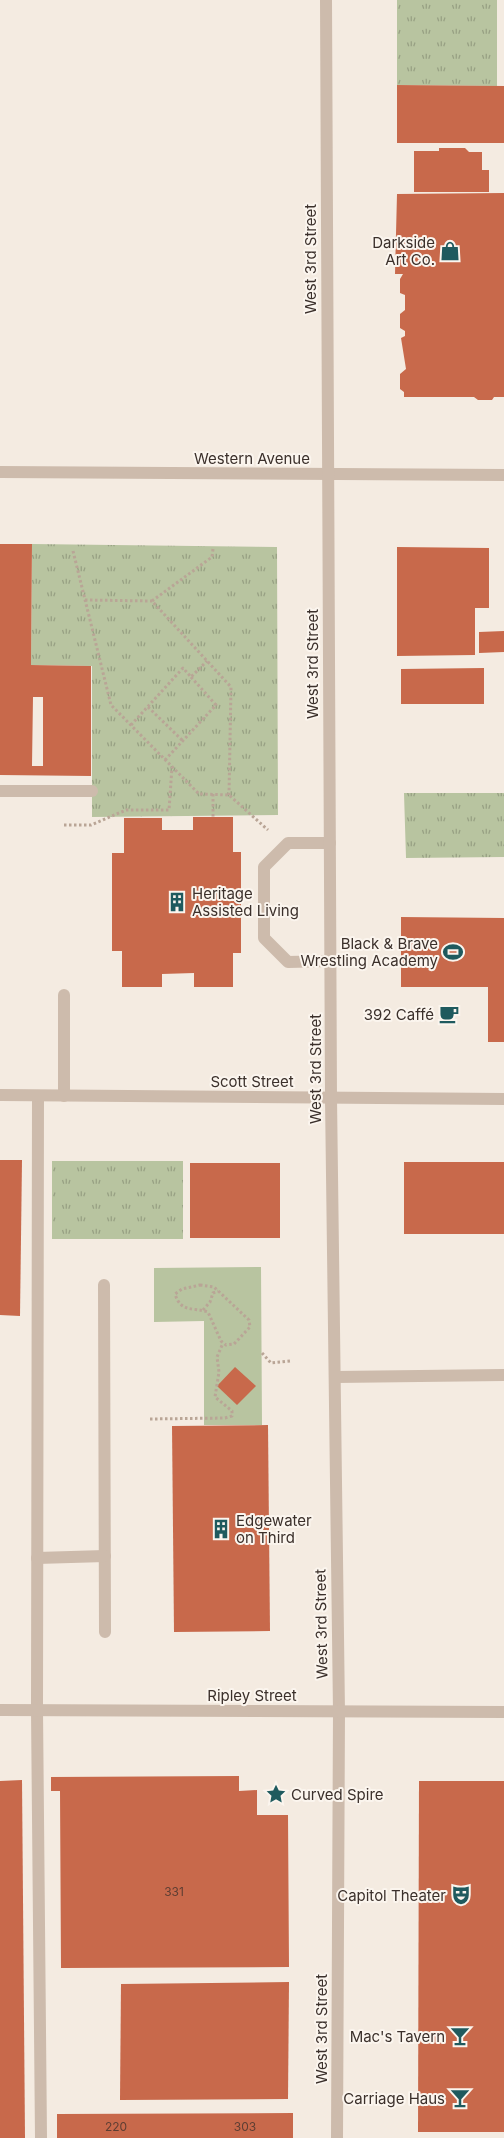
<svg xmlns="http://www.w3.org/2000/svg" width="504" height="2138" font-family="Inter,sans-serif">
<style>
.grass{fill:url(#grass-tufts)}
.garden{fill:#b8c4a0}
.building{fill:#c8694b;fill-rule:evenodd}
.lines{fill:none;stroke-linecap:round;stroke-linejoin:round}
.path{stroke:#b9a596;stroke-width:3;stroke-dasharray:2.5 2.5;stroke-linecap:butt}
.service{stroke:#cdbbac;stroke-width:12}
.minor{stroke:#cdbbac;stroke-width:12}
.tertiary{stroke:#cdbbac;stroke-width:12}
.labels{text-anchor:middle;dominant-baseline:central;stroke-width:4;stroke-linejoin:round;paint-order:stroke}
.number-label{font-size:12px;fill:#5e3e33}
.poi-label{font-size:15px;fill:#3b302b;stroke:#fbf5ee;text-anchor:end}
.street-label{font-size:15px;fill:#3b302b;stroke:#fbf5ee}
</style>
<defs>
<pattern id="grass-tufts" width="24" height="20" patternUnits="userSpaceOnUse" patternTransform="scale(1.25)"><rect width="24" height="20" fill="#b8c4a0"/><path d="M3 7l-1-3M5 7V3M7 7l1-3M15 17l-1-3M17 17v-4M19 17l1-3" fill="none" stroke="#97a083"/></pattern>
</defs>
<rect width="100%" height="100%" fill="#f4ebe1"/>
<!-- grass -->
<g class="grass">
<polygon points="397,0 497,0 497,86 397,85"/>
<polygon points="32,544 277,547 278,815 92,817 92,666 31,665"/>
<polygon points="404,793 504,793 504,857 406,858"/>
<rect x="52" y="1161" width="131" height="78"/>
</g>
<!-- garden -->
<polygon class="garden" points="261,1267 262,1425 204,1425 204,1321 154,1322 154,1268"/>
<!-- building -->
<g class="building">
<polygon points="397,85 504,86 504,143 397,143"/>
<polygon points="439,148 465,148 469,152 482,152 482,170 489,170 489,192 414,192 414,151 439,151"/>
<polygon points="504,193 504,397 494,397 492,400 478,400 474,397 404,397 404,392 400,389 400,374 406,369 401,338 405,336 405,331 400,328 400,314 405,310 405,295 400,293 400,279 403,274 395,274 397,194"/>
<path d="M0,544h32l-1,121 60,1v110l-91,-1zM33,697h10v69h-11z"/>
<polygon points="397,547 489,548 489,608 475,608 475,655 397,656"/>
<polygon points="504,631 504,652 479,653 479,632"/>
<polygon points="484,668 484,704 401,704 401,669"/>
<polygon points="193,817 233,817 233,852 241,852 241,953 233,953 233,987 194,987 194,973 162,974 162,987 122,987 122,951 112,951 112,853 124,853 124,818 162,818 162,830 193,830"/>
<polygon points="401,917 504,918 504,1042 488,1042 488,987 401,987"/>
<polygon points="0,1160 22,1160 20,1316 0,1315"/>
<rect x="404" y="1162" width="100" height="72"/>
<rect x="190" y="1163" width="90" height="75"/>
<polygon points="235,1367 256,1386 237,1405 217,1386"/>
<polygon points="268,1425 270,1631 174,1632 172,1426"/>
<polygon points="239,1776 239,1791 257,1790 257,1815 288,1815 289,1967 61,1968 60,1791 51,1791 51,1777"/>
<polygon points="22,1780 25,2138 0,2138 0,1781"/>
<polygon points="419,1781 504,1781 504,2132 418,2132"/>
<polygon points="289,1982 288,2099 120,2100 121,1984"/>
<polygon points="293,2113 293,2138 57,2138 57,2114"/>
</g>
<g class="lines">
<!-- path -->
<g class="path">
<polyline points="213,549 212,557 152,601 231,687 229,795"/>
<polyline points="73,551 111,705 199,794 229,795 268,830"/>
<polyline points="85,600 152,601"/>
<polyline points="148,707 183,741"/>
<polyline points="131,725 183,668 191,677 207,661"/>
<polyline points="165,760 216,705 191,677"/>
<polyline points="213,794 213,817"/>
<polyline points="64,825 91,825 126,810 169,810 172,767"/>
<path d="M200,1285l14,2 35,33 1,7 -16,17 -8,1 -5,-4 -13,-29c-15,-5 -27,1 -33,-18l7,-5z"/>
<polyline points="203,1310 210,1302 213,1293 218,1291"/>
<polyline points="262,1353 271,1363 291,1361"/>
<polyline points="150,1419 225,1418 232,1416 232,1411 215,1397 219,1372 217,1357 223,1343"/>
</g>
<!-- service -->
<g class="service">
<polyline points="0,791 92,791"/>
<polyline points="330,843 288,843 264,867 264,938 288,962 330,961"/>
<polyline points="64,995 64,1096"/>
<polyline points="38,1096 37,1710 41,2138"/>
<polyline points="104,1285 105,1632"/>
<polyline points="335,1377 504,1375"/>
<polyline points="37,1558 105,1556"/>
</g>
<!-- minor -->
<g class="minor">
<polyline points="0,472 504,475"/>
<polyline points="0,1095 504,1099"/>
</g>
<!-- tertiary -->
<g class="tertiary">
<polyline points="326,0 331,1098 339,1712 337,2138"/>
<polyline points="0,1710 504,1712"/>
</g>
</g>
<!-- icons -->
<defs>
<symbol id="shop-bare" viewBox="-9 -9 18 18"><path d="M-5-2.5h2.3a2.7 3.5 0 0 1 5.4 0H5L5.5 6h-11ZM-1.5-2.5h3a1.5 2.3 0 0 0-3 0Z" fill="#1f5a5e" stroke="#fbf5ee" stroke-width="2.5" paint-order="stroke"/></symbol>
<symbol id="building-bare" viewBox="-9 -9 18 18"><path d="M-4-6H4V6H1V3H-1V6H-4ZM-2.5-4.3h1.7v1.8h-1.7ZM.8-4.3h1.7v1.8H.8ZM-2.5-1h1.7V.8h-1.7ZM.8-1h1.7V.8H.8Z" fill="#1f5a5e" stroke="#fbf5ee" stroke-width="2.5" paint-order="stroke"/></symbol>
<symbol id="stadium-bare" viewBox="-9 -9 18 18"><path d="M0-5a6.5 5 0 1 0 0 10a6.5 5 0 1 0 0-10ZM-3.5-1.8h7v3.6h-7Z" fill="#1f5a5e" stroke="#fbf5ee" stroke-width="2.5" paint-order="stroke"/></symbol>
<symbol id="cafe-bare" viewBox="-9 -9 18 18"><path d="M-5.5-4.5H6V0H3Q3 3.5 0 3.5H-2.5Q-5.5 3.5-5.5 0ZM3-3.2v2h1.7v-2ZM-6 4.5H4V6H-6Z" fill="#1f5a5e" stroke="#fbf5ee" stroke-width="2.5" paint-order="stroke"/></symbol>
<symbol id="sight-bare" viewBox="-9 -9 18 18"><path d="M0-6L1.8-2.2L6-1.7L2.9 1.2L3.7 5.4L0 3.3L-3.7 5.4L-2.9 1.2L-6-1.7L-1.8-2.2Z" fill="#1f5a5e" stroke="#fbf5ee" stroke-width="2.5" paint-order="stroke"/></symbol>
<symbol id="theatre-bare" viewBox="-9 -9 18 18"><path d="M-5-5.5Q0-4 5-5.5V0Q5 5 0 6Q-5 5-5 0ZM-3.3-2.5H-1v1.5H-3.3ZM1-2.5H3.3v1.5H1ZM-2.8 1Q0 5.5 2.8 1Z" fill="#1f5a5e" stroke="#fbf5ee" stroke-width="2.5" paint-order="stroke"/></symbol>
<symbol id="bar-bare" viewBox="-9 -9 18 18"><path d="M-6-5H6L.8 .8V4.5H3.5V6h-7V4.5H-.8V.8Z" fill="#1f5a5e" stroke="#fbf5ee" stroke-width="2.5" paint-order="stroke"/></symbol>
</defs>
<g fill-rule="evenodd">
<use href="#shop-bare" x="436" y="237" width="28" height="28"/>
<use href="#building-bare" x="163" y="888" width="28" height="28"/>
<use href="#stadium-bare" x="439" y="938" width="28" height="28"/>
<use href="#cafe-bare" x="435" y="1000" width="28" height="28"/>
<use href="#building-bare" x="207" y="1515" width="28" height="28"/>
<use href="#sight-bare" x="262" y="1780" width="28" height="28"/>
<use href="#theatre-bare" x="447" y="1881" width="28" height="28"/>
<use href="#bar-bare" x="446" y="2022" width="28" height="28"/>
<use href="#bar-bare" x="446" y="2084" width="28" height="28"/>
</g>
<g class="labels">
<!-- number labels -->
<g class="number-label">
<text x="174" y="1891">331</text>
<text x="116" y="2126">220</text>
<text x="245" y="2126">303</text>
</g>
<!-- poi labels -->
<g class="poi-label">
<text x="435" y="242">Darkside<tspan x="435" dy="17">Art Co.</tspan></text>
<text x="192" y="893" text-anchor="start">Heritage<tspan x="192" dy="17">Assisted Living</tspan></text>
<text x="438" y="943">Black &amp; Brave<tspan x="438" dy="17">Wrestling Academy</tspan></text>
<text x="434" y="1014">392 Caffé</text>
<text x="236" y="1520" text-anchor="start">Edgewater<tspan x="236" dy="17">on Third</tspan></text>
<text x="291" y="1794" text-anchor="start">Curved Spire</text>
<text x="446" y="1895">Capitol Theater</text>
<text x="445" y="2036">Mac's Tavern</text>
<text x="445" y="2098">Carriage Haus</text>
</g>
<!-- street labels -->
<g class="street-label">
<text transform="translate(310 259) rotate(-90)">West 3rd Street</text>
<text x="252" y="458">Western Avenue</text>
<text transform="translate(312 664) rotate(-90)">West 3rd Street</text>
<text transform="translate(315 1069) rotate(-90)">West 3rd Street</text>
<text x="252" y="1081">Scott Street</text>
<text transform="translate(321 1624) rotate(-91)">West 3rd Street</text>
<text x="252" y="1695">Ripley Street</text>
<text transform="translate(321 2029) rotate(-90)">West 3rd Street</text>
</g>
</g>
</svg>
